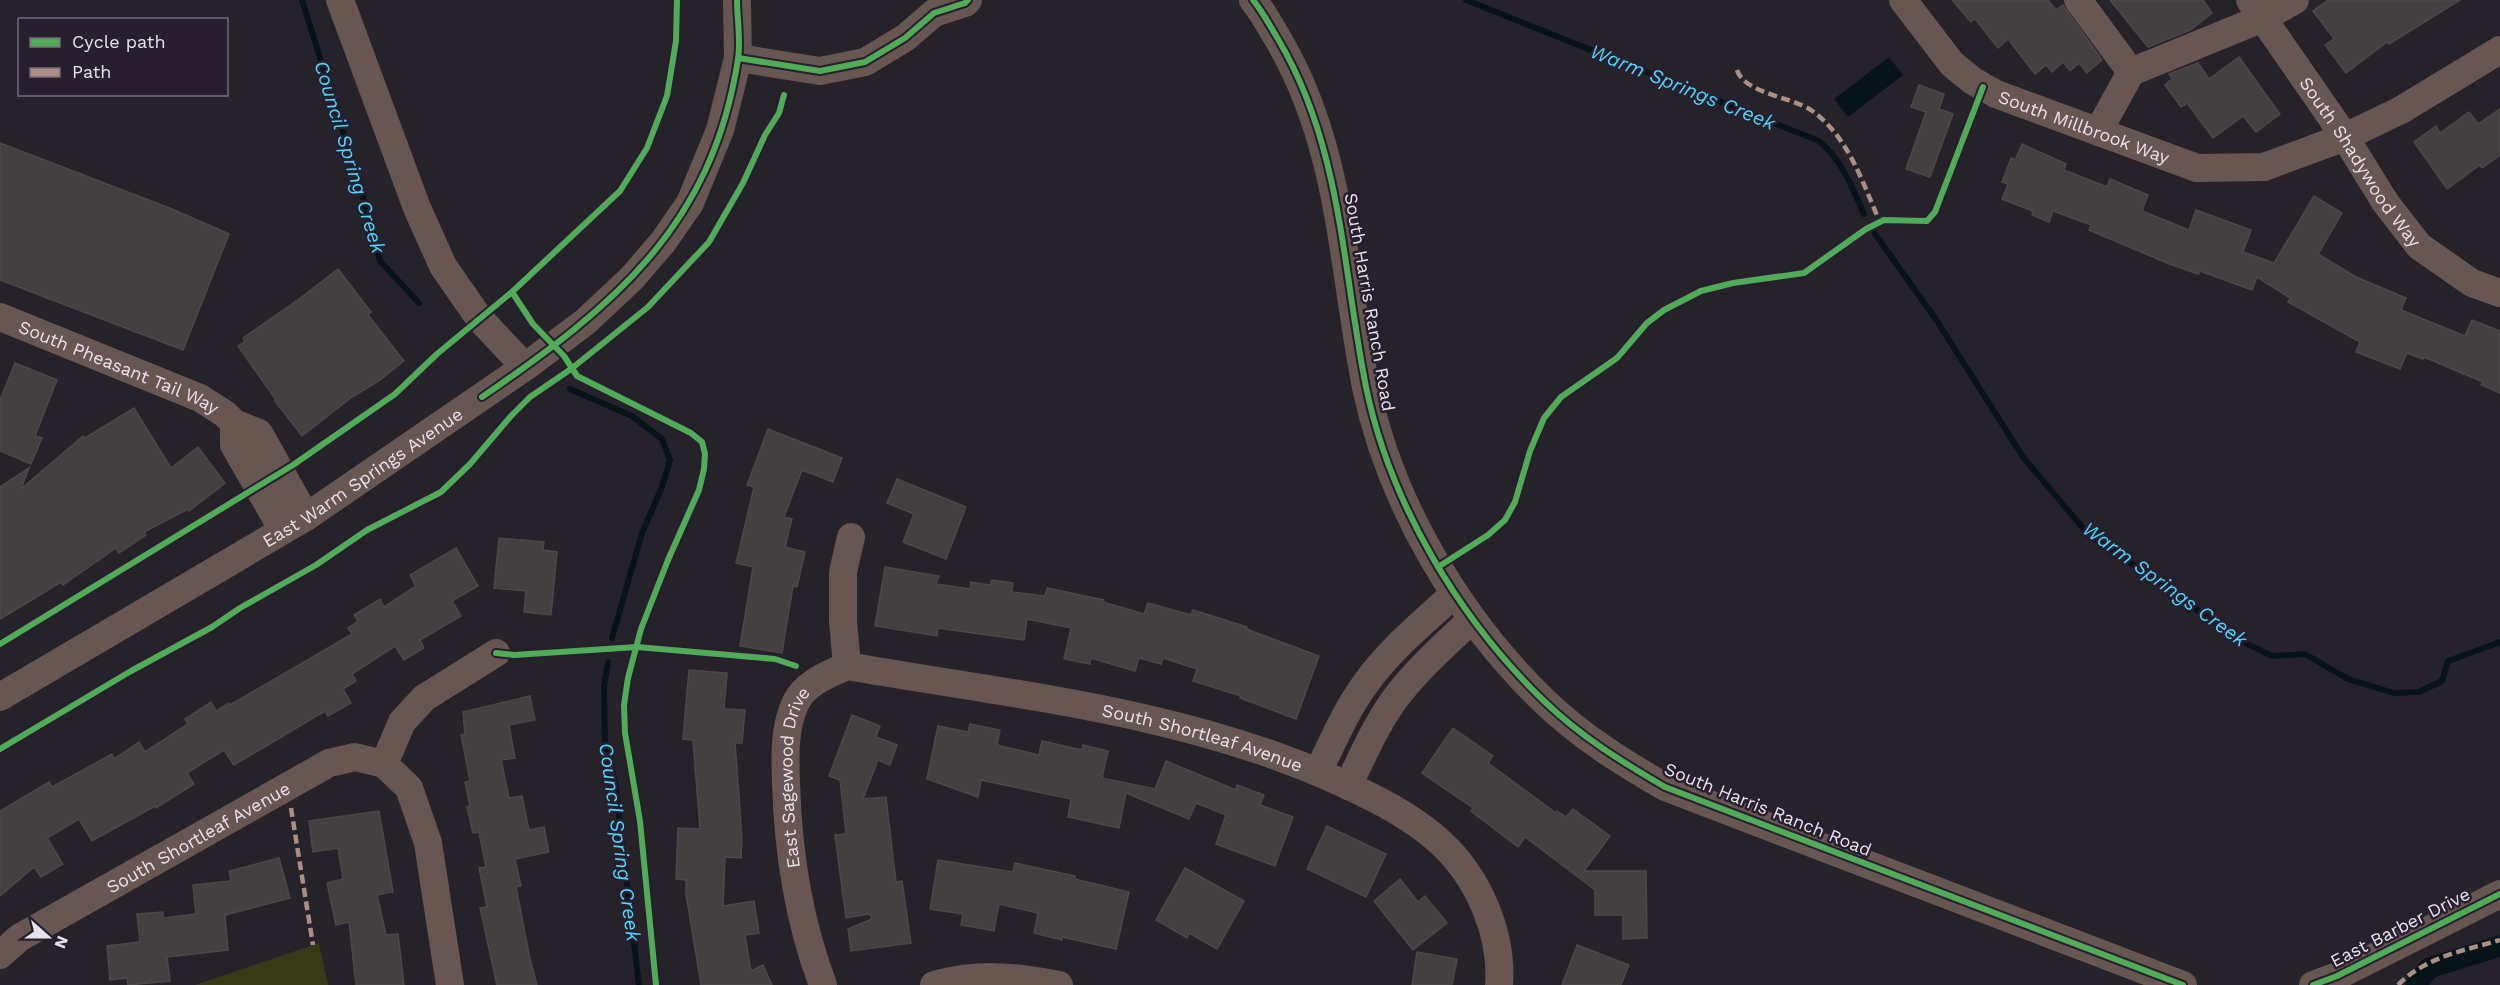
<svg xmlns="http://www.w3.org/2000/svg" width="2500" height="985" font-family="'Work Sans',sans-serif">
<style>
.green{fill:#373917}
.water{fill:#06141a}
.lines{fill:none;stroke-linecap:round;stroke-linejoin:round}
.stream{stroke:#06141a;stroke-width:6}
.canal{stroke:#06141a;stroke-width:21}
.building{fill:#443f40;stroke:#4c4748;stroke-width:1.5}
.minor{stroke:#685652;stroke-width:28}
.quiet{stroke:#ac8f84;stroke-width:4.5;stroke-dasharray:9 4.5;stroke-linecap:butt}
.cycleway-casing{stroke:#271e2e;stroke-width:10}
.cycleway{stroke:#51ab58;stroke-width:6}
.labels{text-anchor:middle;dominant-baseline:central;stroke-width:5;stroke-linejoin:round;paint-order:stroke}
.street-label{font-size:18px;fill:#e8e2ed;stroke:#271e2e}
.water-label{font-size:20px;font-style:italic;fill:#4bd6fb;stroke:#271e2e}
</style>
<rect width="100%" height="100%" fill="#26222a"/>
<!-- green -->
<polygon class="green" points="319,943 328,985 195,985 313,945"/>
<!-- water -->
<polygon class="water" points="1889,57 1903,75 1848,117 1834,99"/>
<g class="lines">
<!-- stream -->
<g class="stream">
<polyline points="302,0 361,189 380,261 419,303"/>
<path d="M1466,0l353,141c23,19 33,46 45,73"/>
<polyline points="1875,234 1937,321 2023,457 2088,534 2175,593 2233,637 2272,656 2305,654 2348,679 2394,693 2419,692 2442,681 2448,661 2500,642"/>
<polyline points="570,389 632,416 662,439 670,460 662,487 642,533 612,638"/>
<polyline points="608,662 604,686 605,745 615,782 639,985"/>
</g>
<!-- canal -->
<polyline class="canal" points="2416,985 2429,968 2500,946"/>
</g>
<!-- building -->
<g class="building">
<polygon points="1952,0 2048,0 2056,10 2063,5 2102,60 2087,73 2079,63 2070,71 2063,62 2052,72 2046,65 2035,74 2008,39 1998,48 1975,19 1971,22"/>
<polygon points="2110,0 2203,0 2212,13 2190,30 2148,47"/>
<polygon points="2328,0 2460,0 2389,44 2387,42 2346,73 2325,45 2334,39 2313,11"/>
<polygon points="2239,57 2280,114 2256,132 2243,116 2213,138 2187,103 2181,107 2165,85 2172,79 2169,74 2198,63 2209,79"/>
<polygon points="1919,85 1944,94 1939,109 1953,114 1930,177 1906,169 1926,112 1911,107"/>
<polygon points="2500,109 2500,155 2482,168 2480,165 2447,189 2414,142 2436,126 2440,133 2469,112 2478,124"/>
<polygon points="0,143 172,209 229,234 183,350 0,280"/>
<polygon points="2022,144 2066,164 2064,170 2107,187 2110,179 2148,195 2142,211 2189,230 2196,210 2251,230 2243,252 2274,263 2314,196 2342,213 2318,254 2356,277 2406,298 2401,310 2465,336 2472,320 2500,331 2500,393 2481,385 2483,382 2424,357 2423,359 2407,353 2400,369 2356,352 2360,342 2288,302 2290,298 2257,277 2252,290 2200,271 2198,274 2167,263 2089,230 2091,225 2053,211 2049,222 2032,215 2033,211 2002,199 2008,184 2002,182 2011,158 2015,160"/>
<polygon points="338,269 371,312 368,315 404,361 379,381 352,397 302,436 275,401 276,400 238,346 245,341 243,338 299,299"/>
<polygon points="15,363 57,380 35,436 42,438 31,464 0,451 0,400"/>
<polygon points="134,408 171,468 198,447 225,483 189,511 188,509 144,532 146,535 119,553 116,548 63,585 61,582 0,619 0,487 29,468 21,489 83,436 85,438"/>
<polygon points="768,429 842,458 833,482 802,470 784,517 792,519 785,547 805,552 797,587 793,586 782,653 740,646 753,567 736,563 754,487 747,485"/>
<polygon points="897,479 966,507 946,559 903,542 914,514 887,503"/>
<polygon points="499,538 544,542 543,550 557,552 551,615 524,612 526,591 494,588"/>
<polygon points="456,548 478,586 452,601 461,616 420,640 424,648 404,660 395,646 352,674 356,681 343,689 351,703 328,716 325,711 234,765 224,750 187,773 194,784 156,808 155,806 92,841 79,819 47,838 63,864 41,877 34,867 0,896 0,811 49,782 52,787 112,754 114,759 139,742 145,752 188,724 185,719 211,702 216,711 229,703 230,705 352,634 348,628 358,621 354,615 380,599 384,607 416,586 410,575"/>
<polygon points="885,567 939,576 936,584 970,589 971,582 990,585 992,580 1013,583 1012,592 1045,596 1047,588 1104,600 1103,602 1144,614 1148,603 1191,615 1193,610 1247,627 1246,629 1319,656 1296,719 1240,698 1241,696 1193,681 1197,669 1163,658 1161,664 1139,658 1135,671 1091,658 1090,664 1064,659 1071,628 1027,619 1024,640 938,628 937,636 875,626"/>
<polygon points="689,670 727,673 724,709 745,710 742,743 735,743 742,837 741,858 725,857 723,906 754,901 759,933 745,935 751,971 763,965 772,985 701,985 686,894 686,880 676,879 678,828 700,829 693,740 683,739"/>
<polygon points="530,696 535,720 509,725 515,758 501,760 509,798 522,796 529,830 544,827 549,852 515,859 521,886 516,887 530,959 537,985 497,985 480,908 487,907 479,868 486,867 479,832 473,833 467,807 470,806 465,782 470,781 461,735 465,734 463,712"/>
<polygon points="852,715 880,726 876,737 897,745 890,765 878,760 863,799 886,797 896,882 902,881 911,943 851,951 848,929 872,919 870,914 846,918 835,835 846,834 840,780 829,776"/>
<polygon points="970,724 1000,730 997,745 1039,755 1042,741 1082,750 1083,745 1108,751 1102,778 1155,789 1166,761 1236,790 1237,785 1264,795 1260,805 1293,817 1275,866 1216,844 1226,815 1196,803 1189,819 1126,793 1119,828 1068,817 1071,799 981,780 978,797 927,779 938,726 968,732"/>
<polygon points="1453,728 1493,756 1488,763 1556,813 1557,811 1566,817 1573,809 1610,836 1584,871 1646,871 1647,938 1623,939 1623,915 1595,915 1595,890 1525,837 1518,847 1471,811 1473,808 1422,773"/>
<polygon points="379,811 393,892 377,895 386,935 398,934 404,985 356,985 349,922 336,925 327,883 343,879 338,848 313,852 309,821"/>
<polygon points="1327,826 1386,854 1366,897 1307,869"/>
<polygon points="279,858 290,898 225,915 228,950 167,957 170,981 128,985 127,978 110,980 107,946 140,942 137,914 163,912 163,918 196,914 193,885 231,881 229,871"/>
<polygon points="938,860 1013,872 1015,863 1075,876 1075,879 1129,892 1116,949 1062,937 1062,940 1034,933 1038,913 999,904 994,931 961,925 963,914 930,909"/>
<polygon points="1185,868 1244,901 1217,949 1189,933 1187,938 1156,920"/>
<polygon points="1400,879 1418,902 1425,896 1447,923 1413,950 1374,901"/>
<polygon points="1577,945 1629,965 1621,985 1562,985"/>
<polygon points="1417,952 1457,959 1452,985 1412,985"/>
</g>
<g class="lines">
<!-- minor -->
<g class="minor">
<polyline points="340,0 417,208 443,266 479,318 525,367"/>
<path d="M1253,0c10,12 17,26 25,39 64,108 64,228 88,348 24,116 93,232 178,314 36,35 78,61 121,86l518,198"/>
<path id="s1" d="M1903,0l49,64 21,17 23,13 201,74 67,-1 81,-30 56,-27 99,-60"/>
<polyline points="2078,0 2131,72"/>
<path id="s2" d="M2250,0l95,137 40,65 34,44 53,37 28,10"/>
<polyline points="738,58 820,71 865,62 905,38 934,13 965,3 968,0"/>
<polyline points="2098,132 2131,72 2263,18 2295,0"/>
<path id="s3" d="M0,317l200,81 25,16 9,9"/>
<polyline points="283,530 234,445 234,423 259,433 306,517"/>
<path id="s4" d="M847,666c166,29 338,45 493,116 35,16 72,34 101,61 37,34 62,91 58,142"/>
<polyline points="847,666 843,621 843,572 851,537"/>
<path id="s5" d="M0,697l306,-180 219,-150 60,-45 46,-43 32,-37 27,-39 30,-73 18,-72 -1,-58"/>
<polyline points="384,764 409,788 428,843 450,985"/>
<polyline points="384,764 402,722 424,698 496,653"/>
<path d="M1318,772c15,-31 28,-62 48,-89 24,-34 58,-61 88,-89"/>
<path d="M1348,786c14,-29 27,-59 46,-86 22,-30 51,-55 77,-80"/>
<path id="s6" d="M0,955l19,-17 310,-175 26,-6 29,7"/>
<path id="s7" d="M823,985c-25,-66 -35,-132 -37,-202 -1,-26 -2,-57 10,-81 9,-19 33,-28 51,-36"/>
<path d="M934,985c44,-12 80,-9 125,0"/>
<polyline points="2313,985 2337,976 2500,894"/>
</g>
<!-- quiet -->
<g class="quiet">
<path d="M1737,70c7,23 54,27 74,40 38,27 51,72 69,112"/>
<polyline points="291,808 313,945"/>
<path d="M2398,985c29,-29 65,-34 102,-45"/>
</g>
<defs>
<g id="cycleway">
<path d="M1253,0c10,12 17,26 25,39 64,108 64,228 88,348 24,116 93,232 178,314 36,35 78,61 121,86l518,198"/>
<polyline points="738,58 820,71 865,62 905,38 934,13 965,3 968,0"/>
<polyline points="512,292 533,324 564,356 577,376 691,433 702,442 705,454 704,469 699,490 668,560 641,629 628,678 624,705 625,733 640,821 656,985"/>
<path d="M482,397c131,-90 230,-170 256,-338 3,-18 -1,-40 -1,-59"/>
<polyline points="1438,567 1488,535 1505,520 1515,502 1530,451 1544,418 1561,397 1617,358 1647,323 1664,310 1701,291 1733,283 1804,273 1866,229 1884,220 1927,221 1935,212 1983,87"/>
<polyline points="0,644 293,465 395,394 437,354 512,292 620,191 647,148 667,96 676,41 677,0"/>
<polyline points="496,653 514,655 637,647 775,659 796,666"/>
<polyline points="0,749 131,671 212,627 240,608 316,565 367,530 441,492 470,464 511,416 530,397 571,369 648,307 709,242 743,183 765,135 779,113 784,95"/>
<polyline points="2313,985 2337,976 2500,894"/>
</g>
</defs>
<!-- cycleway casing -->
<use href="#cycleway" class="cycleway-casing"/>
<!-- cycleway -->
<use href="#cycleway" class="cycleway"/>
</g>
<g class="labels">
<!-- street labels -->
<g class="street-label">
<text stroke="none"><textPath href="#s1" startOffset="228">South Millbrook Way</textPath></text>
<text stroke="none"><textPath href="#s2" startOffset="196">South Shadywood Way</textPath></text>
<text transform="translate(1370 302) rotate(80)">South Harris Ranch Road</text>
<text stroke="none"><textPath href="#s3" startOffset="129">South Pheasant Tail Way</textPath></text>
<text stroke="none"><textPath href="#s5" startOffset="424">East Warm Springs Avenue</textPath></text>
<text stroke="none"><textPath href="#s4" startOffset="363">South Shortleaf Avenue</textPath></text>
<text stroke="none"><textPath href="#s7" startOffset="213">East Sagewood Drive</textPath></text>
<text transform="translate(1768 809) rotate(22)">South Harris Ranch Road</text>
<text stroke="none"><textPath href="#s6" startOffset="231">South Shortleaf Avenue</textPath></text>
<text transform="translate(2400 927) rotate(-27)">East Barber Drive</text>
</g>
<!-- water labels -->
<g class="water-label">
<text transform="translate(1683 87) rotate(22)">Warm Springs Creek</text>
<text transform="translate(350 157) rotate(73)">Council Spring Creek</text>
<text transform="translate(2165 584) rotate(36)">Warm Springs Creek</text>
<text transform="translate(620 842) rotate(82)">Council Spring Creek</text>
</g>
</g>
<!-- legend -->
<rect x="18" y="18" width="210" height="78" fill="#271e2e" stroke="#746c7a" stroke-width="1.5"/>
<rect x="30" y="38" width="30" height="9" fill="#51ab58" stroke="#746c7a" stroke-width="1.5"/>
<text x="72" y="48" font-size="18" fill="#e8e2ed">Cycle path</text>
<rect x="30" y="68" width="30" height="9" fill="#ac8f84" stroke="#746c7a" stroke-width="1.5"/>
<text x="72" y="78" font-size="18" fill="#e8e2ed">Path</text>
<!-- north arrow -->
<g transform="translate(48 937) rotate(111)" stroke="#271e2e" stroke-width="4.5" paint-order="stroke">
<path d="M0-4.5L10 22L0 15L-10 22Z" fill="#e8e2ed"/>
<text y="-9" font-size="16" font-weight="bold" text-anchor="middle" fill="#e8e2ed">N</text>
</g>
</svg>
